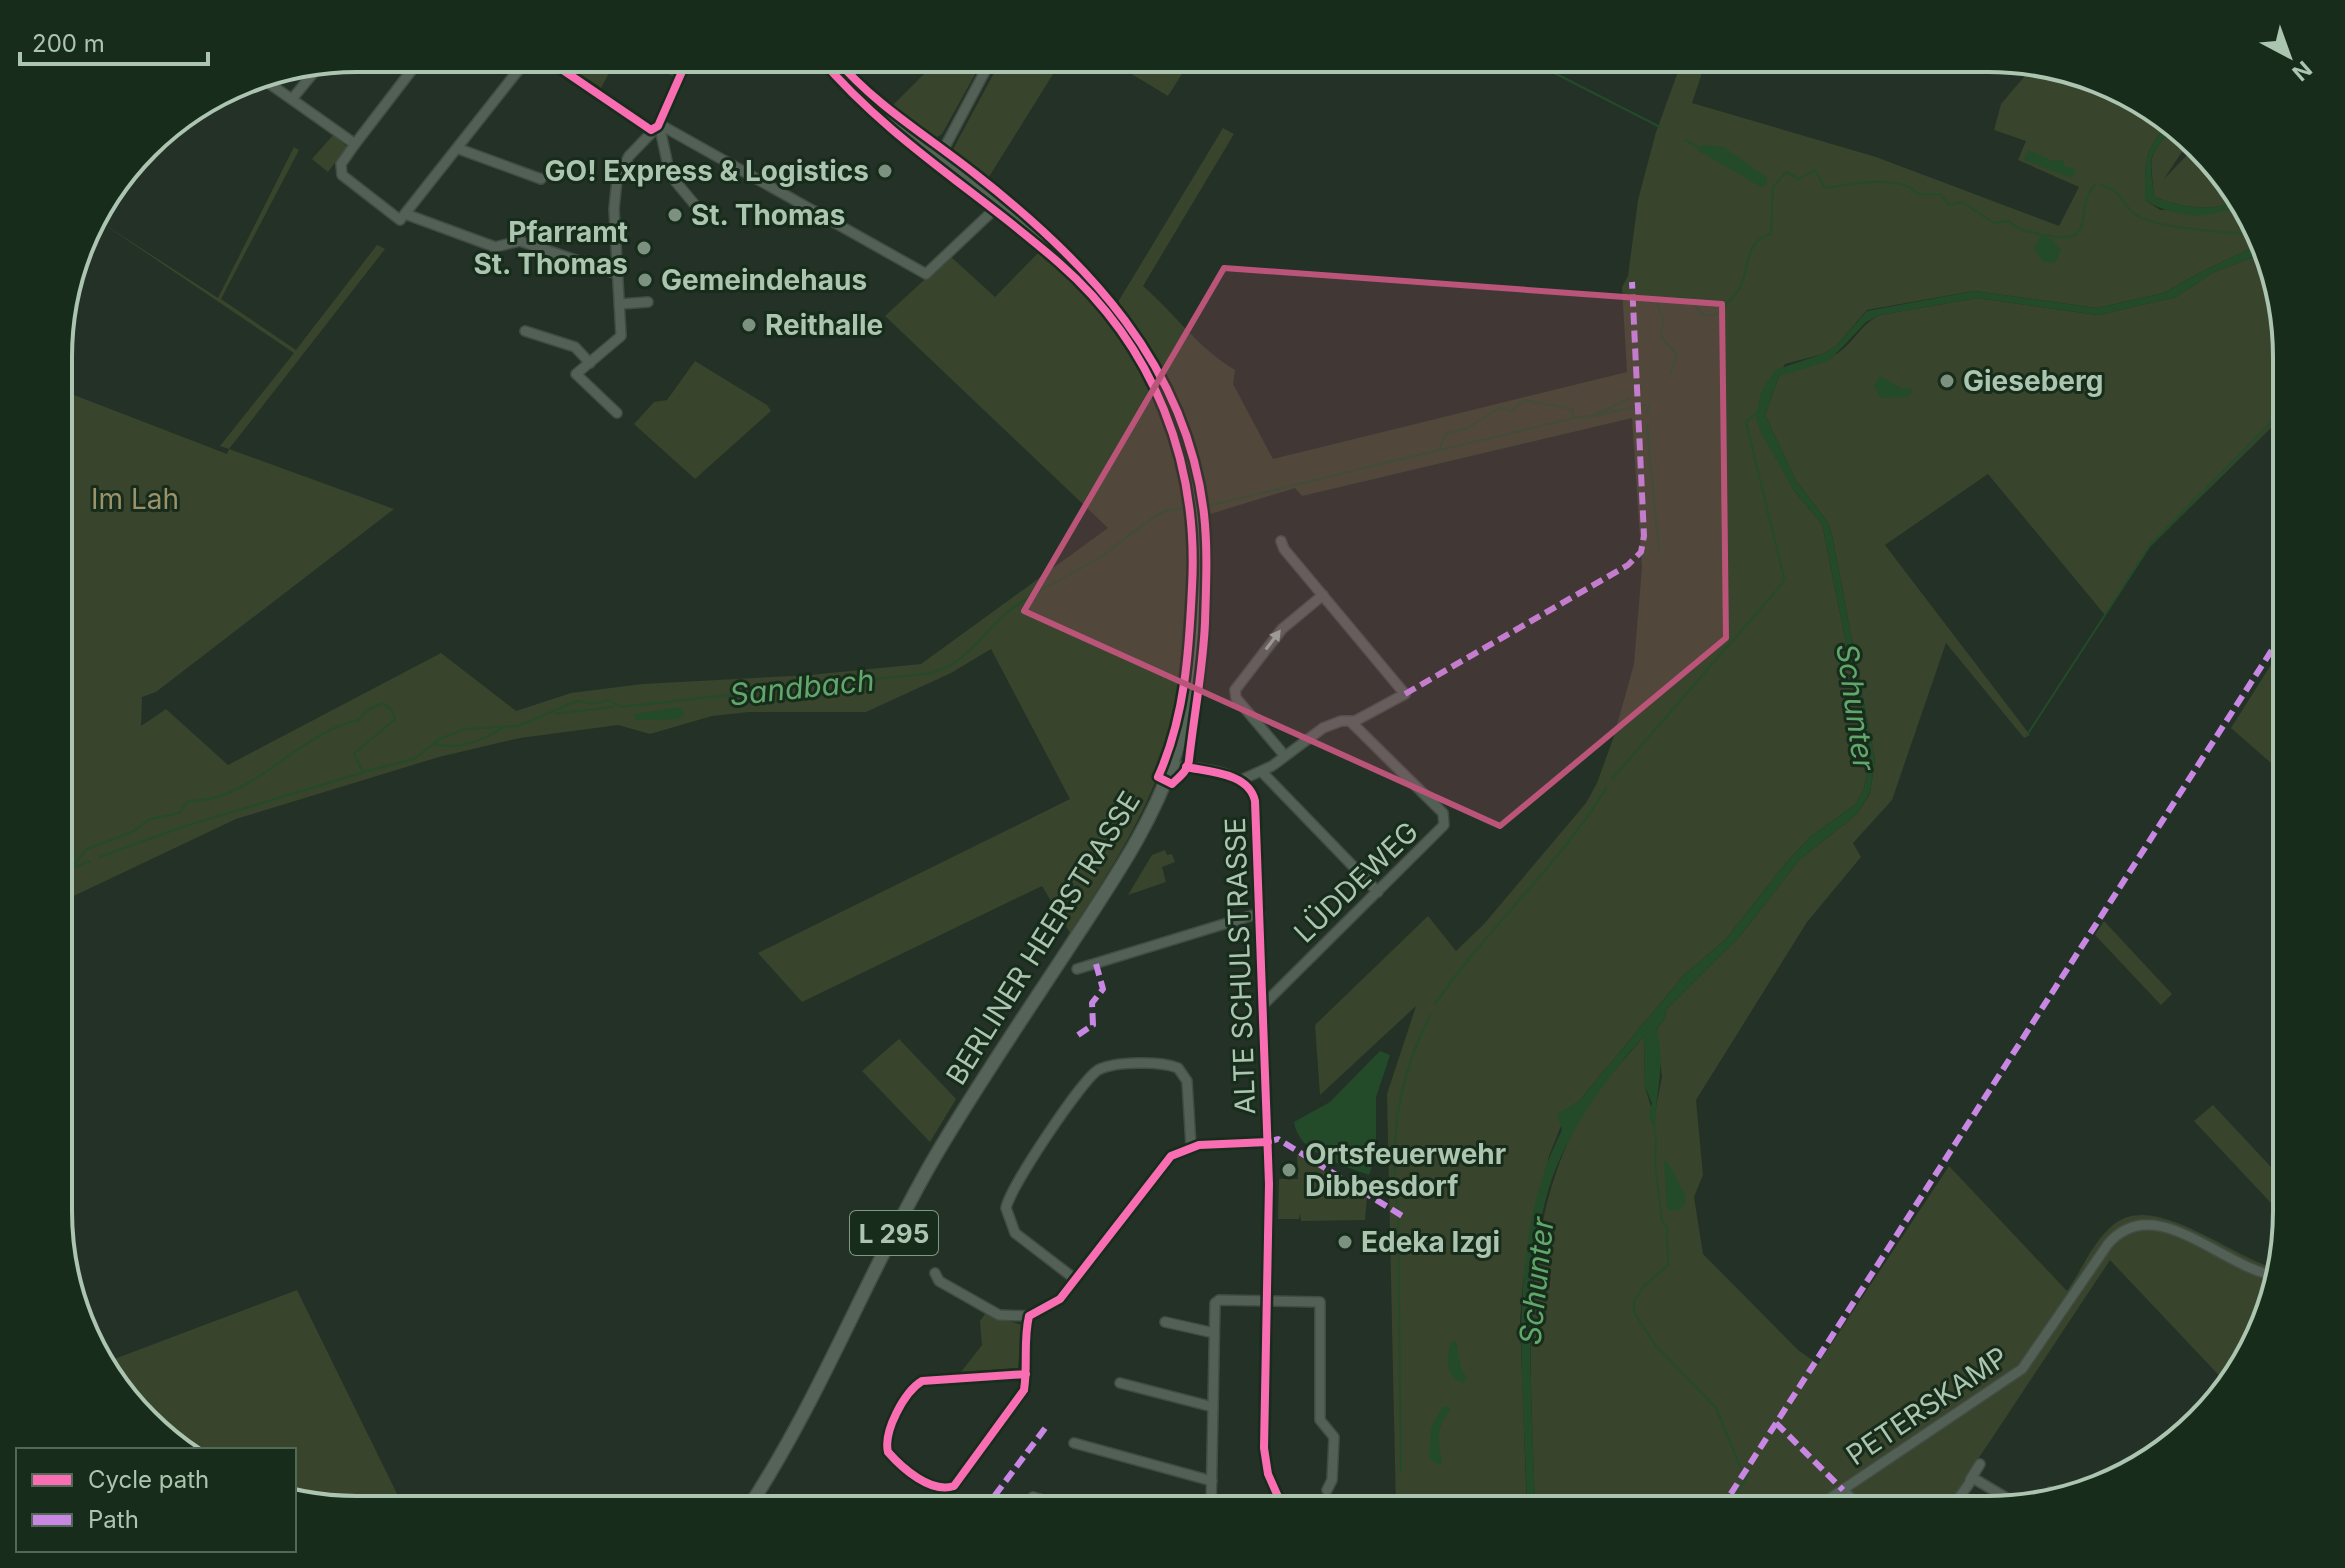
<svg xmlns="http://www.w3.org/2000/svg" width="2345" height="1568" font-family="Inter,sans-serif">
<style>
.green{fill:#38442b}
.water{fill:#234b2a}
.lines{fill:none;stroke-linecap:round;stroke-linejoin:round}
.stream{stroke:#234b2a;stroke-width:2}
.minor-casing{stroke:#424c44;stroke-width:12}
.major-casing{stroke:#414e43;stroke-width:15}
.minor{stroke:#536055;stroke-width:9}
.major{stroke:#556358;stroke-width:12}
.quiet{stroke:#c787e3;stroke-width:6;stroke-dasharray:12 6;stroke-linecap:butt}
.cycleway-casing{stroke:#172c1b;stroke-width:13}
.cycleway{stroke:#f96db3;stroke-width:8}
.oneway{fill:#95ac99}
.marked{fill:#ba5579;fill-opacity:0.2;stroke:#ba5579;stroke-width:6;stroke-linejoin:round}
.poi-dot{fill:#7c9180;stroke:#172c1b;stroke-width:3}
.labels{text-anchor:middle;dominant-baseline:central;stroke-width:6;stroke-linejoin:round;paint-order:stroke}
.shield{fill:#172c1b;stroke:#7f9783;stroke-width:2}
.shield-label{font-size:26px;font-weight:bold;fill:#abc5b0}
.poi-label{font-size:28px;font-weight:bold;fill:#abc5b0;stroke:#172c1b;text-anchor:start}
.park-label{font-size:28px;fill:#9b926a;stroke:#172c1b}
.street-label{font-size:28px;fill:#abc5b0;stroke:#172c1b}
.water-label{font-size:30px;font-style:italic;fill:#61a76c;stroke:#172c1b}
.rim{fill:none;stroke:#abc5b0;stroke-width:4}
</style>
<rect width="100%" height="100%" fill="#243126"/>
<!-- green -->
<g class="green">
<polygon points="556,58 617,58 601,88"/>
<polygon points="626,58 682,58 673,76"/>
<polygon points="940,58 984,58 942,134 932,140 889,109"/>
<polygon points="1002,58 1063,58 987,180 951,153"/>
<polygon points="1105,58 1192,58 1168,96"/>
<path d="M1683,58h24l-15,45 184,54 183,69 20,-39 -61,-27 8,-19 -32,-11 7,-26 23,-27 1,-13c51,8 107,21 144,60 -28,29 -23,38 -24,76l15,10h71l11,-8 5,6 11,37 -57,27 -37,21 -67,15 -123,-17 -107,19 -30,35 -14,9 -38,10 -29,52 37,73 29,35 48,238 -6,26 -8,16 -46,33 -24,26 -60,76 -42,36 -105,126 -11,7 -19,48 -26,126 -3,39 7,188 -3,-3v4h-128l-9,-416 29,-88 -96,89 -5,-70 113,-109 28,35 28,-27 102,-121 11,-20 17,-47 20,-72 8,-97 -10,-149 -330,78 -7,-8 -88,27c-8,-79 -39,-151 -89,-213l105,-174 11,6 -91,152c32,28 55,62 92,84l-2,14 40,75 354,-87 -5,-85 6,-11 10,-76 18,-68z"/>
<path d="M2173,128l19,20 -11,5 -17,26 25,-26 6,-1 43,46c-21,17 -61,8 -84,-1 -2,-40 -10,-37 19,-69z"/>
<polygon points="334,134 347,147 328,172 312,159"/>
<path d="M294,147l5,3 -78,149 75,51 81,-105 8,4 -156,200 165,60 -238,183 -14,5 -1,29 25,-17 62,56 213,-112 75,58 55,-18 71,-9 167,-9 112,-11 187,-136 -223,-212 65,-60 45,41 46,-47c121,104 164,230 146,389 -5,47 -14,97 -31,141 -22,55 -54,103 -86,153l-28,-47 -240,116 -44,-49 312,-154 -79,-150 -40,24 -85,39h-117l-37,4 -62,18 -32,-9 -98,13 -81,19 -203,62 -175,83v-512l166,64 2,-5 -9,-3 74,-93 -195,-132 119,77z"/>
<path d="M2261,254l25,84v75l-136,134 -45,68 -117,-141 -103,71 145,190 -6,3 -78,-95 -54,157 -39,43 8,14 -54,65 -111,178 7,75 -9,22 9,57 95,96 20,14 131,-198 118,125c15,-21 26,-50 46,-66 42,-36 120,35 166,44l-8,38 -35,71 -8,7 -118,-125 -165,249h-75l-15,-14 -10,4 9,10 -319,1c-3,-128 -19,-265 40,-383 17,-34 45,-62 69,-91l1,51 9,30 8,-40 -6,-47 10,-13 -1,-6 76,-76 58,-75 58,-46 13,-21 5,-33 -43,-225 -5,-14 -31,-40 -31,-66 14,-39c20,-10 40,-10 59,-23 16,-11 23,-29 42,-38l97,-17 121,17 78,-18 36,-24z"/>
<polygon points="695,361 767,405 771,411 695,479 634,424 654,402 667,400"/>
<polygon points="2286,641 2286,776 2231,728"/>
<polygon points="1165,850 1167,855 1172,854 1175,862 1162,867 1166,882 1128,895 1152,855"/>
<polygon points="2104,921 2172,994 2161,1005 2095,935"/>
<polygon points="899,1039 956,1099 930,1142 862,1071"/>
<polygon points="2213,1105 2286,1183 2286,1219 2194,1121"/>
<polygon points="1297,1155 1367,1196 1365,1220 1301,1221 1300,1213 1299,1219 1278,1219 1279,1179 1298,1179"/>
<polygon points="297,1290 405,1510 356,1510 294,1500 294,1450 182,1450 101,1364"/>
<polygon points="985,1314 1022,1325 1018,1368 961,1372 982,1345 980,1321"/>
</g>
<!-- water -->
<g class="water">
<path d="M2169,124l4,4c-29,32 -22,30 -19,69 23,9 63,18 84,1l4,4c-28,20 -69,16 -97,-2 1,-38 -4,-47 24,-76z"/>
<polygon points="1706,145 1724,147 1767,178 1767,184 1763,187 1756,184 1699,151 1698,147"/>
<polygon points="2028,150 2053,161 2064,160 2064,166 2076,169 2072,178 2024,160"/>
<polygon points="2041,235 2053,240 2061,250 2055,263 2043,262 2034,249"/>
<path d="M2258,245l3,9 -49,19 -36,24 -78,18 -121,-17 -97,17 -14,7 -37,39 -50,15 -14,39 31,66 31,40 5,14 43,225 -5,32 -13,22 -58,46 -58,75 -76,76 1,6 -10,13c12,37 -4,69 0,106l-7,-21 3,-12 -7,-16 -1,-51c-36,40 -67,82 -88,132 -38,94 -23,241 -21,342h-8c-2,-125 -24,-264 35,-380l-5,-16 22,-13 105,-126 42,-36 60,-76 24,-26 46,-33 8,-16 6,-26 -48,-238 -29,-35 -33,-58 -4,-15 5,-24 14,-22 48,-16 14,-9 30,-34 107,-20 123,17 67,-15 37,-21z"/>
<polygon points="1880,376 1901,388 1913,389 1908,397 1880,398 1874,385"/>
<polygon points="680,707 685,715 677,719 636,720 634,714"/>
<path d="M1380,1051l10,4 -14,42v59l-7,19c-27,-10 -70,-21 -75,-53l36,-20z"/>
<polygon points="1664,1161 1668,1162 1685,1195 1685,1204 1680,1210 1667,1210"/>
<path d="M1456,1341l5,27 6,10 -4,5c-18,-5 -17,-26 -12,-41z"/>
<path d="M1443,1406h6l1,4c-16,22 -11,30 -8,53l-4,2 -9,-7 2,-31z"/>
</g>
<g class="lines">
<!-- stream -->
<g class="stream">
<polyline points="1525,58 1660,127"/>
<polyline points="1685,140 1698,147"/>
<path d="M2101,185c25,7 20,21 37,31 22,13 89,16 117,19"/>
<path d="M1670,374l7,-19 -16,-19 2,-17 -6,-17c8,-4 25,-6 33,-2 6,3 8,11 14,16l14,-2c6,-10 15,-15 21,-25 12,-21 4,-48 32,-55l2,-47 13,-15 13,7 16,-9 10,18c25,-3 75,-15 93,6h22l9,11 13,-3 32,21 15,-2c9,10 22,11 35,14 58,13 27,-28 52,-51"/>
<polyline points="1647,414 1649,406"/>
<polyline points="1593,416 1645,405"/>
<polyline points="1647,425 1659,552"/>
<polyline points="1440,450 1574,418"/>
<polyline points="1200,508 1439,450 1445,434 1468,428 1499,408 1512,411 1524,400 1572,409 1574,418 1592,416 1629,399"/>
<polyline points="555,714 613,707"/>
<polyline points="2027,735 2151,544 2286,408"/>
<path d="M435,744c24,7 50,-5 69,-17"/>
<polyline points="1612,779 1782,584 1784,578 1746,422 1757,413"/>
<polyline points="100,857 179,828 361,773"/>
<polyline points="72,868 90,861"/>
<path d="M61,871l10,-3 16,-19 45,-17 18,-13 29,-6 9,-12c66,1 110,-69 171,-81l7,-9 16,-8 9,6 4,10 -41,35 9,18 51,-13 26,-20 25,-10 53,-3 59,-25 16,3 16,-4 11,7 311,-34c34,-9 49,-36 74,-59 28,-23 64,-37 95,-57 22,-14 42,-35 65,-46 7,-3 17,-2 25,-2"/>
<path d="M1435,1004c52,-76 123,-137 171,-216"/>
<polyline points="1656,1136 1655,1164 1662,1220 1667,1229 1668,1265 1644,1286 1634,1301 1634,1312 1656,1346 1716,1408 1742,1471"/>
<path d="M1397,1209c-7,-74 0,-127 33,-194"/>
<polyline points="1398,1219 1401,1471"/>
<polyline points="1401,1494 1401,1510"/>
<polyline points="1727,1509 1748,1475"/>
</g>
<defs>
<g id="minor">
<polyline points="545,58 651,130"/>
<polyline points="260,77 355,144 341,164 342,175 400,220 528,58"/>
<polyline points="292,99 320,65"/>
<polyline points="659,124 926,274 999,205"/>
<polyline points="659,124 670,175 706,218"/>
<polyline points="355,144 421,58"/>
<polyline points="459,149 541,179"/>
<polyline points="939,158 992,58"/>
<polyline points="408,215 495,247 520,241 617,274"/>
<polyline points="620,304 648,302"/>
<polyline points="525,331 575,347 590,363"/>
<polyline points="617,413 576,374 621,336 614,209 617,179 629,156 658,126 688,58"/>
<polyline points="1285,756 1236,698 1235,690 1282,629 1323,595"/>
<path d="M1172,766c26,2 77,4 83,35l14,383 -5,264 4,26 16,36"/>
<polyline points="1262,772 1378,892"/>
<polyline points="1241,780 1272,766 1323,728 1341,721 1355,721 1405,694 1284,549 1281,541"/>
<polyline points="1077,969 1260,913"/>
<polyline points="1265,1003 1444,825 1443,813 1351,722"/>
<polyline points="935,1273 939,1281 999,1315 1029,1316"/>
<path d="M1075,1279l-60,-46 -9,-25c4,-21 75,-127 92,-138 17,-9 63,-9 80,-2l9,13 4,65"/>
<polyline points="1165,1322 1214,1333"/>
<path d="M1026,1374l-104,7c-18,11 -39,51 -34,71 14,16 43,42 66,34l70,-96c4,-25 -1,-49 5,-74l31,-17 111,-143 28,-11 69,-3"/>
<polyline points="1120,1383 1213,1407"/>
<polyline points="1074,1443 1212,1481"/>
<polyline points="1970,1480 1980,1464"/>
<polyline points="1843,1490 1862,1509"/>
<polyline points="2036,1501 2050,1492"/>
<path d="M1814,1509l208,-140 86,-125c47,-55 115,25 169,32"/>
<polyline points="1951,1509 1973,1478 2020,1506"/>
<polyline points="1024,1510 1033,1497 1074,1510"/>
<polyline points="1211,1510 1215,1303 1219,1300 1320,1302 1320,1420 1334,1437 1332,1480 1327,1490"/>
</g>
<path id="major" d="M747,1510c73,-111 120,-236 186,-350 45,-77 96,-151 145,-226 38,-58 77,-115 98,-182 19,-56 24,-119 24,-179 0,-79 -16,-154 -58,-222 -77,-125 -221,-184 -314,-293"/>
</defs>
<!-- minor casing -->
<use href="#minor" class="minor-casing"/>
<!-- major casing -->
<use href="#major" class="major-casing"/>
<!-- minor -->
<use href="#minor" class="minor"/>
<!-- major -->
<use href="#major" class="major"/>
<!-- quiet -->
<g class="quiet">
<polyline points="1405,694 1628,565 1641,552 1644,536 1632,282"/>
<polyline points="1078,1035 1093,1025 1092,1003 1103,989 1096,964"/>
<polyline points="1268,1142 1278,1139 1404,1217"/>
<polyline points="1776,1423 1843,1490"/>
<polyline points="1721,1509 2286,628"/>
<polyline points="984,1510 1046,1427"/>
</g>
<defs>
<g id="cycleway">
<polyline points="545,58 651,130 658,126 688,58"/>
<path d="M820,58c69,82 160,135 239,205 95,83 140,199 133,324 -3,65 -7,130 -34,190l14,7c7,-7 16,-13 17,-24 5,-45 14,-91 16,-137 1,-36 3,-73 -1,-109 -17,-149 -117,-253 -230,-341 -48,-38 -98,-67 -139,-115"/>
<path d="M1186,767c24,5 63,6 69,34l14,383 -5,264 4,26 16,36"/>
<path d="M1026,1374l-104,7c-18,11 -39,51 -34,71 14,16 43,42 66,34l70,-96c4,-25 -1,-49 5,-74l31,-17 111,-143 28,-11 69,-3"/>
</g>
</defs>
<!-- cycleway casing -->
<use href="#cycleway" class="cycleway-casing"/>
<!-- cycleway -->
<use href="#cycleway" class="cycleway"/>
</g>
<!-- one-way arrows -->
<defs><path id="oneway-solid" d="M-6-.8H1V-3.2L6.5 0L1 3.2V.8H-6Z" transform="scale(2)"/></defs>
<use class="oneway" href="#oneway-solid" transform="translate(1273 640) rotate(-53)"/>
<!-- marked area -->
<path class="marked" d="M1224,268l498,36 4,334 -226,188 -476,-215z"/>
<!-- markers -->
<g class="poi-dot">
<circle cx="885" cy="171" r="8"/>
<circle cx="675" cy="215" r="8"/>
<circle cx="644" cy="248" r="8"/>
<circle cx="645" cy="280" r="8"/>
<circle cx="749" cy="325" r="8"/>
<circle cx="1947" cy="381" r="8"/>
<circle cx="1289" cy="1170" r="8"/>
<circle cx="1345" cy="1242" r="8"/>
</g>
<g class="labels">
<!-- shield labels -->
<rect class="shield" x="850" y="1211" width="88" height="44" rx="6"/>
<g class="shield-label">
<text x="894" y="1233">L 295</text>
</g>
<!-- poi labels -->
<g class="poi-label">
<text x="869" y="171" text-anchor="end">GO! Express &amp; Logistics</text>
<text x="691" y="215">St. Thomas</text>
<text x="628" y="232" text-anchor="end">Pfarramt<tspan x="628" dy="32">St. Thomas</tspan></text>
<text x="661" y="280">Gemeindehaus</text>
<text x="765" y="325">Reithalle</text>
<text x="1963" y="381">Gieseberg</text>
<text x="1305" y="1154">Ortsfeuerwehr<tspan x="1305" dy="32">Dibbesdorf</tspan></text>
<text x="1361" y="1242">Edeka Izgi</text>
</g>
<!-- park labels -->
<g class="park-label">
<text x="135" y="499">Im Lah</text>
</g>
<!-- street labels -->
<g class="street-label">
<text transform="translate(1356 882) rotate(-44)">LÜDDEWEG</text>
<text transform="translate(1043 938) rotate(-58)">BERLINER HEERSTRASSE</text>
<text transform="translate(1240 966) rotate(-92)">ALTE SCHULSTRASSE</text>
<text transform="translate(1927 1406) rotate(-34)">PETERSKAMP</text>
</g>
<!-- water labels -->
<g class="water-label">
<text transform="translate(802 687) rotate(-6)">Sandbach</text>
<text transform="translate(1856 707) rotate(82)">Schunter</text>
<text transform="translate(1536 1281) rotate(-84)">Schunter</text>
</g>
</g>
<!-- crop -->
<path d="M0 0H2345V1568H0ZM357 72H1988A285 285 0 0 1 2273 357V1211A285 285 0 0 1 1988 1496H357A285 285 0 0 1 72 1211V357A285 285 0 0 1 357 72Z" fill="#172c1b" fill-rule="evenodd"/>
<path class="rim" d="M357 72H1988A285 285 0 0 1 2273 357V1211A285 285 0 0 1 1988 1496H357A285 285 0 0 1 72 1211V357A285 285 0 0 1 357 72Z"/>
<!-- legend -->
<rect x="16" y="1448" width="280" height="104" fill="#172c1b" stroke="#526957" stroke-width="2"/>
<rect x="32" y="1474" width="40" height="12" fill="#f96db3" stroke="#526957" stroke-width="2"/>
<text x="88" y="1488" font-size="24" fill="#abc5b0">Cycle path</text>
<rect x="32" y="1514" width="40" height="12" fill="#c787e3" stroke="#526957" stroke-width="2"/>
<text x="88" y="1528" font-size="24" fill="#abc5b0">Path</text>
<!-- north arrow -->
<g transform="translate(2289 56) rotate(139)" stroke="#172c1b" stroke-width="6" paint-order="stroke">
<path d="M0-6L14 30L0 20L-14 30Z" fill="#abc5b0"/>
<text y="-12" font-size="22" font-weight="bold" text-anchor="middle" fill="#abc5b0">N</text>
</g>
<!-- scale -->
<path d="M20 52v12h188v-12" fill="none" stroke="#abc5b0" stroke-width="4"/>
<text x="32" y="52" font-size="24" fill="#abc5b0" stroke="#172c1b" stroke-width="6" paint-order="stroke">200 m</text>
</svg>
